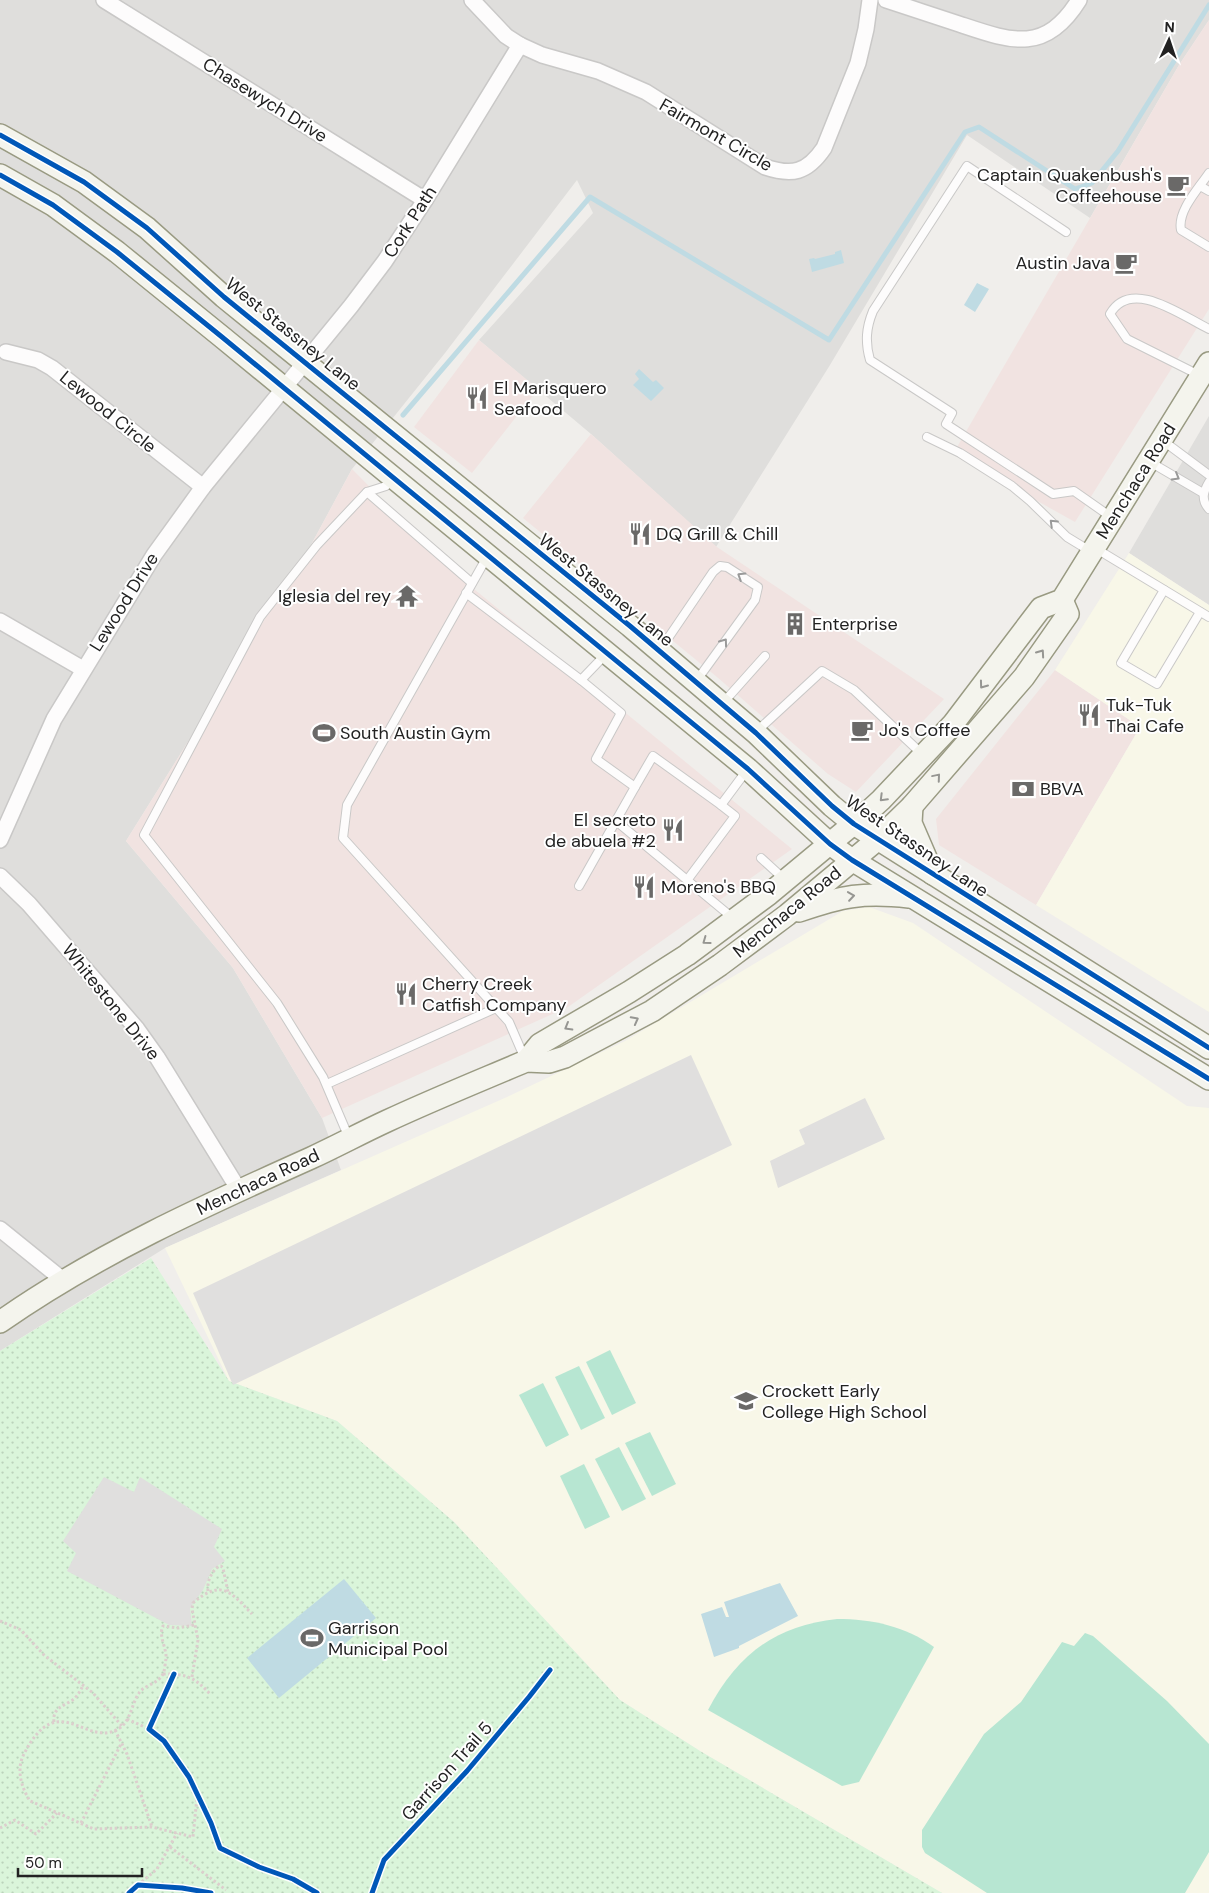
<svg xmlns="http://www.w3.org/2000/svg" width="1209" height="1893" font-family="'DM Sans',sans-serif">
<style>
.residential{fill:#dfdedc}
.commercial{fill:#f1e3e1}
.education{fill:#f8f7e8}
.park{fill:url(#park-dots)}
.pitch{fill:#b7e6d2}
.parking{fill:#e0dfde}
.water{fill:#bfdbe3}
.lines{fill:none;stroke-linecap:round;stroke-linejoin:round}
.stream{stroke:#bfdbe3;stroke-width:5}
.lane-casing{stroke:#c9c8c7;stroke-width:10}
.street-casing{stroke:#c9c8c7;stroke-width:18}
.secondary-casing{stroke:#999a82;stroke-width:24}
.path{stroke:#dccecd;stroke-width:3;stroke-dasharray:2.5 2.5;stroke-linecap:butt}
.lane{stroke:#fdfcfc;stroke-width:8}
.street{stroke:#fdfcfc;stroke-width:15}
.secondary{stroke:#f4f4ed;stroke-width:21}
.cycleway-casing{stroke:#fff;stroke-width:8}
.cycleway{stroke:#0057b8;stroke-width:5}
.oneway{stroke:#9a9a9a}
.oneway2{stroke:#969692}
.labels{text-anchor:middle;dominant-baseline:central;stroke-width:4;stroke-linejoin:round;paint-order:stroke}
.street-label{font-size:18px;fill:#222;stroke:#fff}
.poi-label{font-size:18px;fill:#222;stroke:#fff;text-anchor:start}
</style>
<defs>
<pattern id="park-dots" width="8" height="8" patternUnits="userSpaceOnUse" patternTransform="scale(1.25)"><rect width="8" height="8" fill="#daf5da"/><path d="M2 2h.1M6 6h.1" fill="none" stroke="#bbd2bb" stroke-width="1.8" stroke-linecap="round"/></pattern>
</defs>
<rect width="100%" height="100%" fill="#f0eeeb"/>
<!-- residential -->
<g class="residential">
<polygon points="0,0 1209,0 1209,20 1179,65 1090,218 967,135 830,365 716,547 591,434 479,340 593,213 577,180 445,353 352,469 311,545 126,841 233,968 322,1118 341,1170 165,1248 0,1351"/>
<polygon points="1209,416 1209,605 1129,553"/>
</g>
<!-- commercial -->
<g class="commercial">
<polygon points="1209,20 1209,309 1075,522 953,454 1179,65"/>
<polygon points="479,340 538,389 472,473 414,427"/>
<polygon points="591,434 717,547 944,699 856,792 828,774 717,677 523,518"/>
<polygon points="352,469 458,576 792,849 568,1007 322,1118 233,968 126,841 311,545"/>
<polygon points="1055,670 1140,727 1036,905 939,845 936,819"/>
</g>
<!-- education -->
<g class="education">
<polygon points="1129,553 1209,605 1209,1012 1036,905 1140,727 1055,670"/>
<polygon points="869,907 913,923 1187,1106 1209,1108 1209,1893 942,1893 700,1751 620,1700 454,1522 337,1421 229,1381 165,1248 507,1097 625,1041 843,911"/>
</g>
<!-- park -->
<polygon class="park" points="151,1258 229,1381 337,1421 454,1522 620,1700 700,1751 942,1893 0,1893 0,1351"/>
<!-- pitch -->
<g class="pitch">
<polygon points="610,1350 636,1403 612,1415 586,1362"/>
<polygon points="579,1366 605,1418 581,1430 555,1377"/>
<polygon points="543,1383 569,1435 546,1447 519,1395"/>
<polygon points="650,1432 676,1484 652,1496 625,1443"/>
<polygon points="619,1447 646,1499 622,1511 595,1459"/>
<polygon points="584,1464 610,1517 585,1529 560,1476"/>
<path d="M837,1619c35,0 68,7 97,28l-75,135 -17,4 -134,-76c29,-55 66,-84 129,-91z"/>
<polygon points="1085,1633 1093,1636 1167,1701 1209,1744 1209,1852 1185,1893 987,1893 925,1853 922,1847 922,1830 984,1734 1021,1702 1062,1642 1074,1646"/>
</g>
<!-- parking -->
<g class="parking">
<polygon points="691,1055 732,1145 233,1385 193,1293"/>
<polygon points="865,1098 885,1139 778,1188 770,1161 805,1144 799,1130"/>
<polygon points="104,1477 134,1492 140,1477 222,1529 214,1547 225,1561 212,1569 203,1590 190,1608 192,1626 169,1625 67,1571 76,1553 63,1541"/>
</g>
<!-- water -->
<g class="water">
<polygon points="841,250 844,263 812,272 809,259 814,258 815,259 835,254 835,252"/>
<polygon points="977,283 989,289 975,312 964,305"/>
<polygon points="639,369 653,382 656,380 664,388 651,401 633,385 639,379 635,374"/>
<polygon points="344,1579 376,1618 279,1698 247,1658"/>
<polygon points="780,1583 798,1616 739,1646 739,1648 714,1657 701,1614 722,1607 726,1617 729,1617 724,1602"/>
</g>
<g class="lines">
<!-- stream -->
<polyline class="stream" points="403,415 590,197 829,340 965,132 979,127 1075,189 1092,183 1118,151 1209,5"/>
<defs>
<g id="lane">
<path d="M1209,173c-10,15 -32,38 -28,57l28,17"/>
<polyline points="1200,186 1209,191"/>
<path d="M1066,232l-99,-66 -94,145c-7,17 -8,31 -3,49l82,53 -6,11 107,70 21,-3 37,26"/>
<path d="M1199,375l-72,-36 -17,-25c21,-37 72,2 99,15"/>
<polyline points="927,437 960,453 1012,486 1030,501 1067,537 1090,551"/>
<polyline points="1162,440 1209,475"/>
<polyline points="1150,462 1203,493"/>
<path d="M1209,482c-6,10 -8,18 0,27"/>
<polyline points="367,492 472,583"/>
<polyline points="1095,548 1209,617"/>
<polyline points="487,557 347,805 343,838 509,1022 525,1059"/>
<polyline points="1164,590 1121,663 1157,684 1200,612"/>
<polyline points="466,593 581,680 606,654"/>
<polyline points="660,650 713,572 720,566 727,567 758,587 755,600 697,680"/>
<polyline points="723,703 765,656"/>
<polyline points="757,731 822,671 854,690 922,754"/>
<polyline points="635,787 653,756 721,805 747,770"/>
<polyline points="616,821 734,919"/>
<polyline points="761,858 784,879"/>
<polyline points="688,879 735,816 721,805"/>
<polyline points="579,886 635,787 596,759 621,713 581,680"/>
<polyline points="327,1084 496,1008"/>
<polyline points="349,1138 323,1077 277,1003 144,835 260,617 317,545 367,492 386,486 392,480"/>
</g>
<g id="street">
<polyline points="104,0 425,200"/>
<path d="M472,0l34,36 14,9 22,10 56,16 48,21 119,75c27,9 42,6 59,-19l34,-85 8,-34 4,-29"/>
<path d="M886,0c24,8 49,16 73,24 51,17 86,31 120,-24"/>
<polyline points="6,352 38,360 52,368 203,487"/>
<polyline points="0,621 83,669"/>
<polyline points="0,840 54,719 154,555 203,487 351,306 385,261 425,200 520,45"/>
<polyline points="0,876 29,904 137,1029 157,1057 239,1190"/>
<polyline points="0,1229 63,1280"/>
</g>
<g id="secondary">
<polyline points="0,135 84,182 147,228 224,297 630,626 756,733 832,806 854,824 1209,1048"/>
<polyline points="0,175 53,205 117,252 222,337 748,769 830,844 852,860 1209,1079"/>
<polyline points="912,806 911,823 933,874"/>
<path d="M799,911c43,-15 64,-19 110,-14"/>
<polyline points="526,1061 540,1044 629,992 687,955 769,894 869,811 881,800 953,724 1041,608 1062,600 1209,363"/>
<path d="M0,1322c97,-68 204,-116 311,-164 26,-12 50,-25 76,-37 45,-21 92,-40 139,-60l23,1 16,-5 87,-46 68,-46 67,-50 90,-75 35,-34 112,-129 44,-63 -6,-14"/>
</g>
</defs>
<!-- lane casing -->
<use href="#lane" class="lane-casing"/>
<!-- street casing -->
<use href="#street" class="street-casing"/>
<!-- secondary casing -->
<use href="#secondary" class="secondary-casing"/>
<!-- path -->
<g class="path">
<path d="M208,1591c-1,-10 3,-19 11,-25h2l2,2 5,24"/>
<polyline points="0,1621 21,1630 44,1655 93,1693 122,1726"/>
<path d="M194,1625l-16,3 -15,-2c-5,10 4,22 3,33 -1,4 -1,11 -3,15 -5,10 -19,11 -24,19 -7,10 -8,26 -18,34 -34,25 -62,-42 -97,27 -8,15 -3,33 6,47l64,28 58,-2 41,10 4,-40"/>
<path d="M163,1674c25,0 31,3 48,21"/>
<path d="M192,1677l6,-37 -6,-31 1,-6c28,-24 37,-12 59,11"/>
<polyline points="127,1719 149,1729"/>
<path d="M54,1722c-2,-15 11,-16 20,-23 4,-4 7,-9 9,-14"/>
<polyline points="115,1730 127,1754 152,1827"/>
<polyline points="81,1823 121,1744"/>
<polyline points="0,1828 15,1820 36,1834 57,1813"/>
<polyline points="170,1847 226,1890"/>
<polyline points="138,1885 157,1869 177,1833"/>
</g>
<!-- lane -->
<use href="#lane" class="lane"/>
<!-- street -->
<use href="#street" class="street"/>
<!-- secondary -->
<use href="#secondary" class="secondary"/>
<defs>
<g id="cycleway">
<polyline points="0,135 84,182 147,228 224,297 630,626 756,733 832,806 854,824 1209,1048"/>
<polyline points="0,175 53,205 117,252 222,337 748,769 830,844 852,860 1209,1079"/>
<polyline points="174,1674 149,1729 164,1741 189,1777 211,1823 220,1848 259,1867 293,1879 317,1893"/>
<polyline points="129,1893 138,1885 182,1888 211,1893"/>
<polyline points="372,1893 384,1860 467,1771 529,1697 550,1670"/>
</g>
</defs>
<!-- cycleway casing -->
<use href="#cycleway" class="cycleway-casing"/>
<!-- cycleway -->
<use href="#cycleway" class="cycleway"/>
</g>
<!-- one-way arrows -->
<defs><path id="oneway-chevron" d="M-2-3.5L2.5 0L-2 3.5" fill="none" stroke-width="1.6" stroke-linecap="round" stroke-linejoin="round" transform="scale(1.25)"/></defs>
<g class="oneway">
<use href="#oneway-chevron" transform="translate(1176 477) rotate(30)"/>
<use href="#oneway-chevron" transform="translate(1053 523) rotate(-136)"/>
<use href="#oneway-chevron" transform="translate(741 576) rotate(-148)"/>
<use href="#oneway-chevron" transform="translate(724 642) rotate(-54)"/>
</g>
<g class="oneway2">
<use href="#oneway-chevron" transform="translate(1041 653) rotate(-55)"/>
<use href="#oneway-chevron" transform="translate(983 685) rotate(126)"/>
<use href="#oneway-chevron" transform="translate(937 777) rotate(-50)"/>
<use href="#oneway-chevron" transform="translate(883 798) rotate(135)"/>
<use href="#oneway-chevron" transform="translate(851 896) rotate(-8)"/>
<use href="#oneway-chevron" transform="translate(706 941) rotate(144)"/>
<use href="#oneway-chevron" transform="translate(635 1020) rotate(-28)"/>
<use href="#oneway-chevron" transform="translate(568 1027) rotate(150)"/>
</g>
<!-- icons -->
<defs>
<symbol id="cafe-bare" viewBox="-9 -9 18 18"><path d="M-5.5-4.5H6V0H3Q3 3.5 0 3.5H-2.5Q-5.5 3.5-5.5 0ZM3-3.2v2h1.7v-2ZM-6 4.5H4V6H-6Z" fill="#6a6968" stroke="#fff" stroke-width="2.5" paint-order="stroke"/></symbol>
<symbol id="restaurant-bare" viewBox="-9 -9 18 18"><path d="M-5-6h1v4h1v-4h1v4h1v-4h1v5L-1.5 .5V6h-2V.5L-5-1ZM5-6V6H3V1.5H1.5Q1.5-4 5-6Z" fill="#6a6968" stroke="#fff" stroke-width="2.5" paint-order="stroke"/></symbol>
<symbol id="temple-bare" viewBox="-9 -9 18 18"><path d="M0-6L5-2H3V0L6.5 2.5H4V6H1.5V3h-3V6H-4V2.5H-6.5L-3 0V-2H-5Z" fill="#6a6968" stroke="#fff" stroke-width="2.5" paint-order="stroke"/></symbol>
<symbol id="building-bare" viewBox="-9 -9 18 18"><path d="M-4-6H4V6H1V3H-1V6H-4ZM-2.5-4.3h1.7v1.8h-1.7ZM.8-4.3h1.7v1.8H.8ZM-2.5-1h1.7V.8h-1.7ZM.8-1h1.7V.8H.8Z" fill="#6a6968" stroke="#fff" stroke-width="2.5" paint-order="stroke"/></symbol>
<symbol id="stadium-bare" viewBox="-9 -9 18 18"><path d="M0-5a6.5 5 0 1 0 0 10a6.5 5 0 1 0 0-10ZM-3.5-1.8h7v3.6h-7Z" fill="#6a6968" stroke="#fff" stroke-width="2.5" paint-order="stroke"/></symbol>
<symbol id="bank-bare" viewBox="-9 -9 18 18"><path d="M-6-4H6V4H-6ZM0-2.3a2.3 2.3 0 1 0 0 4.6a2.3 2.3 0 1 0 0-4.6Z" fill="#6a6968" stroke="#fff" stroke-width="2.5" paint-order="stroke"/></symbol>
<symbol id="school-bare" viewBox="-9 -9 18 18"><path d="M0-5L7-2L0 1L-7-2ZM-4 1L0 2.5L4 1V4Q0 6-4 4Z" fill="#6a6968" stroke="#fff" stroke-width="2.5" paint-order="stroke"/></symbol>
</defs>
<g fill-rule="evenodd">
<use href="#cafe-bare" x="1162" y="169" width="32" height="32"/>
<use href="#cafe-bare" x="1110" y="247" width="32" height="32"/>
<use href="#restaurant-bare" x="461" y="382" width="32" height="32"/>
<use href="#restaurant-bare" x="624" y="518" width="32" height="32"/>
<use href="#temple-bare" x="391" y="580" width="32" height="32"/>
<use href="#building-bare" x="779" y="608" width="32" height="32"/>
<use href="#restaurant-bare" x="1073" y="699" width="32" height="32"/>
<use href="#cafe-bare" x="846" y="714" width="32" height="32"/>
<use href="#stadium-bare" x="308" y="717" width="32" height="32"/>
<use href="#bank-bare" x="1007" y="773" width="32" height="32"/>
<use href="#restaurant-bare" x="657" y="814" width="32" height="32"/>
<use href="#restaurant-bare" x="628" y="871" width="32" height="32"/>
<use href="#restaurant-bare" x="390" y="978" width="32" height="32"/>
<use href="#school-bare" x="730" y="1385" width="32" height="32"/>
<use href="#stadium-bare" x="296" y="1622" width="32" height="32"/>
</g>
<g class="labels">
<!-- street labels -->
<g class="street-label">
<text transform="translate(265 100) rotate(32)">Chasewych Drive</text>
<text transform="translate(716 135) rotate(30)">Fairmont Circle</text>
<text transform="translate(410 222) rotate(-57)">Cork Path</text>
<text transform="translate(293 334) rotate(39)">West Stassney Lane</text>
<text transform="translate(108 412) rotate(39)">Lewood Circle</text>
<text transform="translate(1136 481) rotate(-58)">Menchaca Road</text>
<text transform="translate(606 590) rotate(39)">West Stassney Lane</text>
<text transform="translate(124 602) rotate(-58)">Lewood Drive</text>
<text transform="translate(917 846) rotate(34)">West Stassney Lane</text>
<text transform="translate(787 912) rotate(-39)">Menchaca Road</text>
<text transform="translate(111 1002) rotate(51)">Whitestone Drive</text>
<text transform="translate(258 1182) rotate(-25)">Menchaca Road</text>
<text transform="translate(447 1771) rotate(-48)">Garrison Trail 5</text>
</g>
<!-- poi labels -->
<g class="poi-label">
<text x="1162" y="175" text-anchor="end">Captain Quakenbush's<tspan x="1162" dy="21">Coffeehouse</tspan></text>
<text x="1110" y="263" text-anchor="end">Austin Java</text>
<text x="494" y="388">El Marisquero<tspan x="494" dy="21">Seafood</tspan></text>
<text x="656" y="534">DQ Grill &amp; Chill</text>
<text x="391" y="596" text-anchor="end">Iglesia del rey</text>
<text x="812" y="624">Enterprise</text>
<text x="1106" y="705">Tuk-Tuk<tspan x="1106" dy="21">Thai Cafe</tspan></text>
<text x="879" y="730">Jo's Coffee</text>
<text x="340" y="733">South Austin Gym</text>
<text x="1040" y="789">BBVA</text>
<text x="656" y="820" text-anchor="end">El secreto<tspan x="656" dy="21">de abuela #2</tspan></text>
<text x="661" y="887">Moreno's BBQ</text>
<text x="422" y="984">Cherry Creek<tspan x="422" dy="21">Catfish Company</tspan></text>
<text x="762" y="1391">Crockett Early<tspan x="762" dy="21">College High School</tspan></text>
<text x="328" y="1628">Garrison<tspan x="328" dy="21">Municipal Pool</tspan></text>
</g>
</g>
<!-- north arrow -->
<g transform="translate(1169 40) rotate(3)" stroke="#ffffff" stroke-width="4" paint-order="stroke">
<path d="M0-4L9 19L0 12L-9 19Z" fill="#222222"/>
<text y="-8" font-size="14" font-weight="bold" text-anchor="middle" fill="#222222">N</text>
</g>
<!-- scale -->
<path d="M18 1868v8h124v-8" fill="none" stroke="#222222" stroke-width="2.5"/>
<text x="25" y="1868" font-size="15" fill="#222222" stroke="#ffffff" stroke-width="4" paint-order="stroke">50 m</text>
</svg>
